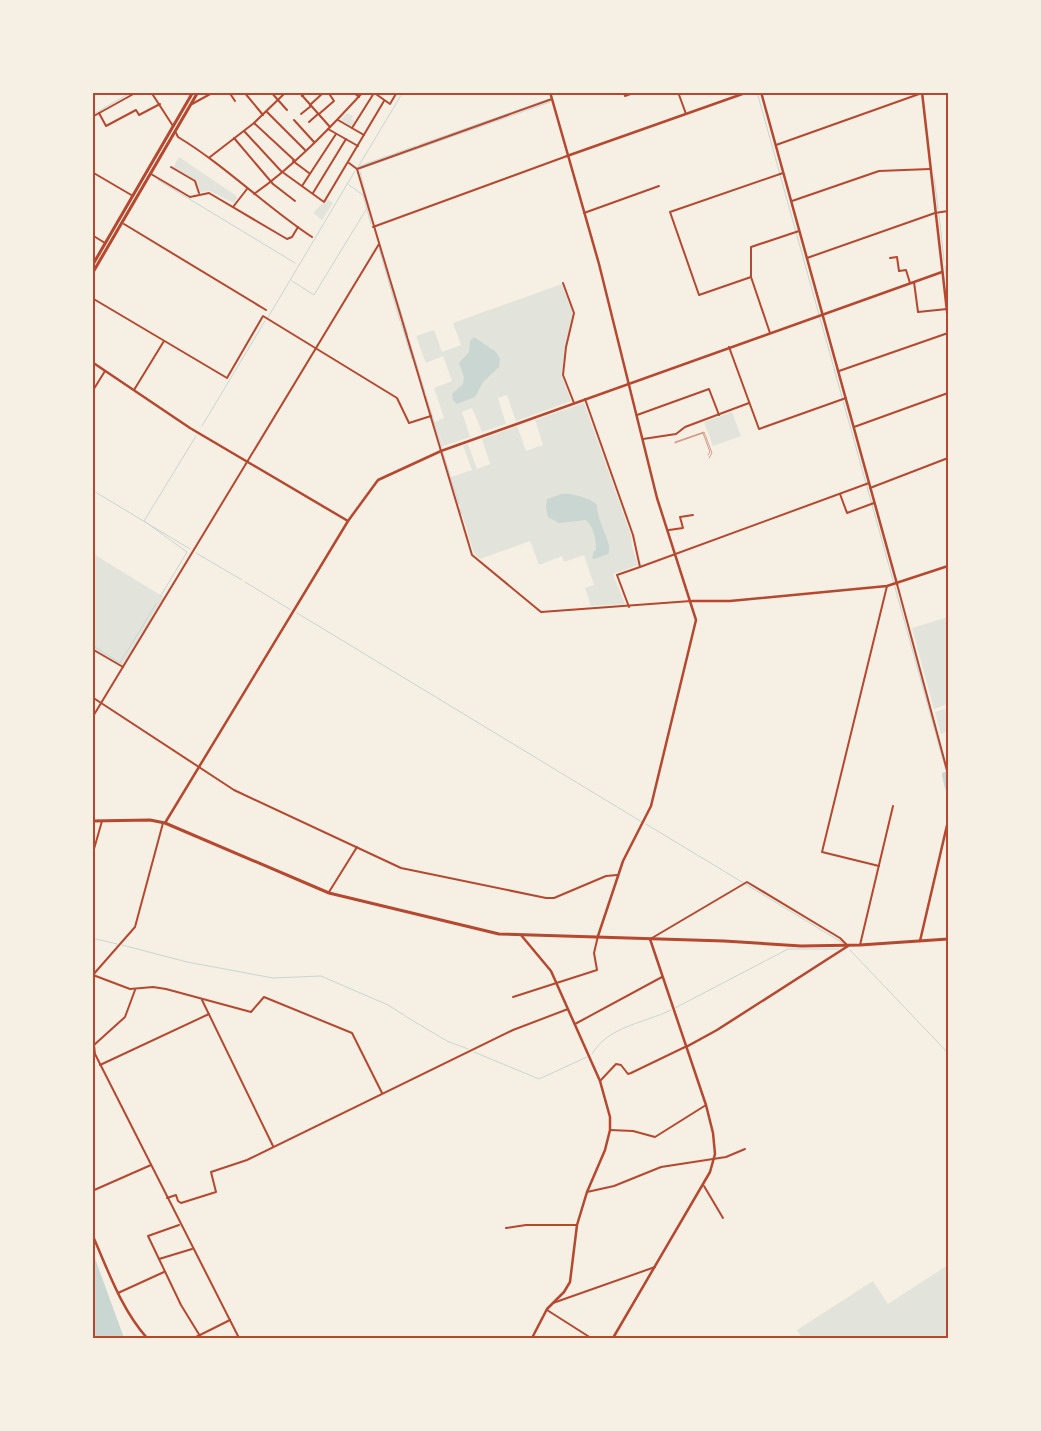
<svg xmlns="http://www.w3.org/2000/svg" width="1041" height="1431" font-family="Roboto,sans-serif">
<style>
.green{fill:#e2e4dc}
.water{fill:#c9d6d2}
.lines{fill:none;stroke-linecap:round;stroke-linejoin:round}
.stream{stroke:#c9d6d2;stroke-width:1}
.river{stroke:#c9d6d2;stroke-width:6}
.service{stroke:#b5482f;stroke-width:0.5}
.minor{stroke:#b5482f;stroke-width:2}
.tertiary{stroke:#b5482f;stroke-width:2.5}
.secondary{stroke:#b5482f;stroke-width:2.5}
.primary{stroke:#b5482f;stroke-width:3}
.trunk{stroke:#b5482f;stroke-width:3}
.neatline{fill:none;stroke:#b5482f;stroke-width:2}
</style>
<rect width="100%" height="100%" fill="#f6efe4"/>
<!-- green -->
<g class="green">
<polygon points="347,113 353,116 351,119 355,121 352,127 341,120"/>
<polygon points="179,157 235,195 237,198 234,203 210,191 200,192 197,182 173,168"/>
<polygon points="327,199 333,203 322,220 313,213"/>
<polygon points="562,284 573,313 565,348 562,375 571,401 516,421 507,395 498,398 506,424 482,432 472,408 462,412 470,437 443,446 435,422 444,418 434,388 452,381 443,356 426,363 416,336 434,330 442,352 461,345 453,323"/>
<polygon points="584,403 631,535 632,546 638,565 613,574 625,604 591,606 585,588 594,585 584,555 564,562 562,556 539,565 530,541 480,559 474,554 451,477 472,470 463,446 468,444 477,469 490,464 482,439 517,426 526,451 543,445 535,420"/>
<polygon points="732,412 741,436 713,446 704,422"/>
<polygon points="92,553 165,598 123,667 93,649"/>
<polygon points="948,617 948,704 934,709 912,628"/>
<polygon points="948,708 948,731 941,734 935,712"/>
<polygon points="948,1265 948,1338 802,1338 797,1330 873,1281 888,1304"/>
</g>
<!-- water -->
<g class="water">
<polygon points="474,337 496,352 500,359 499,367 483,382 475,397 457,404 453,400 452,394 463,384 464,377 459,363 469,352 470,341"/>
<path d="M562,494c8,-1 27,3 35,11 -1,17 17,39 11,49l-13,5 -3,-1 2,-7 2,-1c0,-12 -2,-22 -10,-30l-27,3 -11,-6 -2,-10 1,-8z"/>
<polygon points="93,1253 124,1338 93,1338"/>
</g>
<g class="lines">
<!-- stream -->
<g class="stream">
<polyline points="757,92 947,774"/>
<polyline points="92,115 132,92"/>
<polyline points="419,145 549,99"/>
<polyline points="360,166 416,146"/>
<polyline points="358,167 403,92"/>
<polyline points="360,169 550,102"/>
<polyline points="360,172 371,214"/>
<polyline points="934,177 938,209"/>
<polyline points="158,180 295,263"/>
<polyline points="349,185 363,195 371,224"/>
<polyline points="939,215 944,261"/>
<polyline points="379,248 400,321"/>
<polyline points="945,266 948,293"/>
<polyline points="292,281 314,295 367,208"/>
<polyline points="392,284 408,335"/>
<polyline points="267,319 355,171"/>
<polyline points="401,323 412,359"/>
<polyline points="409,340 425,392"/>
<polyline points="426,396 442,447"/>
<polyline points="202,426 265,321"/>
<polyline points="443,453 459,504"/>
<polyline points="92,490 190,549"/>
<polyline points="460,509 462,514"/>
<polyline points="196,553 242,580"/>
<polyline points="245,582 291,610"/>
<polyline points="160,597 187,552 144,521 196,436"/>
<polyline points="297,613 642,822"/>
<polyline points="92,645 120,663 156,604"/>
<polyline points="646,824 843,943"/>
<polyline points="92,938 117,944"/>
<polyline points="122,945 187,962 273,978 321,976 388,1005 404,1015"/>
<polyline points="850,950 948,1053"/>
<polyline points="675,1008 788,949 839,949"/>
<polyline points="405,1016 447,1041 468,1049"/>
<polyline points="474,1052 539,1079 587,1057"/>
<path d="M592,1054c16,-28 53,-31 79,-44"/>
</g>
<!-- river -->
<polyline class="river" points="945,775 948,788"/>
<!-- service -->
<g class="service">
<polyline points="675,442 704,432 712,453 709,458"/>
<polyline points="675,443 703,433 710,452 708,455"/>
</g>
<!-- minor -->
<g class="minor">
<polyline points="151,92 173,126"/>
<polyline points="229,92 235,101"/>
<polyline points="244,92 263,115"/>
<polyline points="271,92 278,100"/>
<polyline points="299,92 330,127"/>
<polyline points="353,92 359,97"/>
<polyline points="373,92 390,104 397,92"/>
<polyline points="624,92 625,96 636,92"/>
<polyline points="678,92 686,114"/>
<polyline points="302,96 306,92"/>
<polyline points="278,100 287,110"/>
<polyline points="192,104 214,92"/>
<polyline points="310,105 324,92"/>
<polyline points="267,112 305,150"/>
<polyline points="99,113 106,126 136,110 139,115 160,104"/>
<polyline points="301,114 311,106"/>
<polyline points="319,114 334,101 328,92"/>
<polyline points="92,117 137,92"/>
<polyline points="294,120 314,142"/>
<polyline points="338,120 364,135"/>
<polyline points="309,122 318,114"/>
<polyline points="254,123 294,160"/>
<polyline points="352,128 374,93"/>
<polyline points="328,129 358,146"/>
<polyline points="244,131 281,171 324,202 384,101"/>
<path d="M176,133l2,4c48,29 87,69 134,100"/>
<polyline points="234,138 273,184 295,201"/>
<polyline points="776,145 922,93"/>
<polyline points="210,157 254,123 286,92"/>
<polyline points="293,161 309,173"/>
<polyline points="349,163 357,169 472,555 541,612 691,601"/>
<polyline points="171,167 195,181 199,193"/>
<polyline points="357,169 552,99"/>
<polyline points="92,172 133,196"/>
<polyline points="783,173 670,212 699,295 751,277 751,247 799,231"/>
<polyline points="151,174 190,197 209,193 287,239 292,237 298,227"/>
<polyline points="302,186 336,134"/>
<polyline points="313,193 346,139"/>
<path d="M254,194c40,-28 76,-66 109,-102"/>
<polyline points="792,201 879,171 930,169"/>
<polyline points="233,207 247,189"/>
<polyline points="584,213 659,186"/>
<polyline points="124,224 266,310"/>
<polyline points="373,227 567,156"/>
<polyline points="92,235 105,243"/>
<polyline points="807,258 935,213 948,211"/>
<polyline points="890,258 897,257 899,271 906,270 910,283"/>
<polyline points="751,277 770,333"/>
<polyline points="914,282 918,312 947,309"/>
<polyline points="563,283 574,313 566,347 563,375 574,403"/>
<polyline points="92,298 227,378 263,316 397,398 409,423 431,416"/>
<polyline points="729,347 759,429 846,398"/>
<polyline points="839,371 948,333"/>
<polyline points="134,390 164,341"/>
<polyline points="92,392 105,371"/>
<polyline points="585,399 633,535 640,567 617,575 629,607"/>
<polyline points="637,415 709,389 719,415"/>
<polyline points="854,427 948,393"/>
<polyline points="643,439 676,434 685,427 749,403"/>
<polyline points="870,488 948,458"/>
<polyline points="840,494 847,513 874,503"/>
<polyline points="669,530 683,528 680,517 693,515"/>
<polyline points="640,567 869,483"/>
<polyline points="897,584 948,774"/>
<polyline points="92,649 123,667"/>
<polyline points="92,697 234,790 401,868 546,898 554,898 606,876 617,875"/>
<polyline points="92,718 379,244"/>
<polyline points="92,856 102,821"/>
<polyline points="879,866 822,852 887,586"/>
<polyline points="329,892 357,847"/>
<polyline points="652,938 747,882 840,938 848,946"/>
<polyline points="860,945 893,806"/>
<polyline points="93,975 130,989 153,987 166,989 251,1012 264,997 352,1033 382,1093"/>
<polyline points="92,976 135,927 163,823"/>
<polyline points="135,990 125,1017 94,1045 95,1054 239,1338"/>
<polyline points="513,997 597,970 594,953 598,936"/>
<polyline points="202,1000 273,1146"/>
<polyline points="575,1024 662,977"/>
<polyline points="92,1040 92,1046"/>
<polyline points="100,1065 209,1014"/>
<polyline points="600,1081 616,1064 621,1065 628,1074 631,1073 685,1047"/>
<polyline points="610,1130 633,1131 655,1137 706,1105"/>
<polyline points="704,1186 723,1218"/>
<polyline points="92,1191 151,1165"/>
<polyline points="587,1192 614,1186 661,1167 726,1157 745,1149"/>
<polyline points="167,1198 176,1195 178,1201 181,1203 216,1192 211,1172 247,1160 513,1030 568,1009"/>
<polyline points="179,1225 148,1236 181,1305 200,1336"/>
<polyline points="506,1228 526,1225 577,1225"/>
<polyline points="159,1259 192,1249"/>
<polyline points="118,1293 164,1272"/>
<polyline points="553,1303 655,1267"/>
<polyline points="547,1310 591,1338"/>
<polyline points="194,1338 230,1320"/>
</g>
<!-- tertiary -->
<g class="tertiary">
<polyline points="550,92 599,264 657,498 696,620 651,806 623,861 598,936"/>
<polyline points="761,92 897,584"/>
<polyline points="922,92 948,320"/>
<polyline points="567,156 748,92"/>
<polyline points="92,362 190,428 348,521"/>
<polyline points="692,601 730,601 887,586 948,566"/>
<polyline points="165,823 348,521 378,480 441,451 942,272"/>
<polyline points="521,935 551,971 600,1081 610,1117 610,1130 605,1150 587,1192 577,1225 570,1282 564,1292 547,1309 532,1338"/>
<polyline points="920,941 948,821"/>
<polyline points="686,1047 717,1030 848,946"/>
<polyline points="613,1338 710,1172 715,1154 713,1133 706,1105 650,939"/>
</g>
<!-- secondary -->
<path class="secondary" d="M92,1234c16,36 29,75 55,104"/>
<!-- primary -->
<polyline class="primary" points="92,821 150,820 165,823 329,893 499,934 724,941 801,946 860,945 948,939"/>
<!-- trunk -->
<g class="trunk">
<polyline points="92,266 193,92"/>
<polyline points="92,274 198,92"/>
</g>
</g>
<!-- border -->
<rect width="1041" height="1431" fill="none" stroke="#f6efe4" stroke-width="188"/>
<rect x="94" y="94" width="853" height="1243" class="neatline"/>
</svg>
